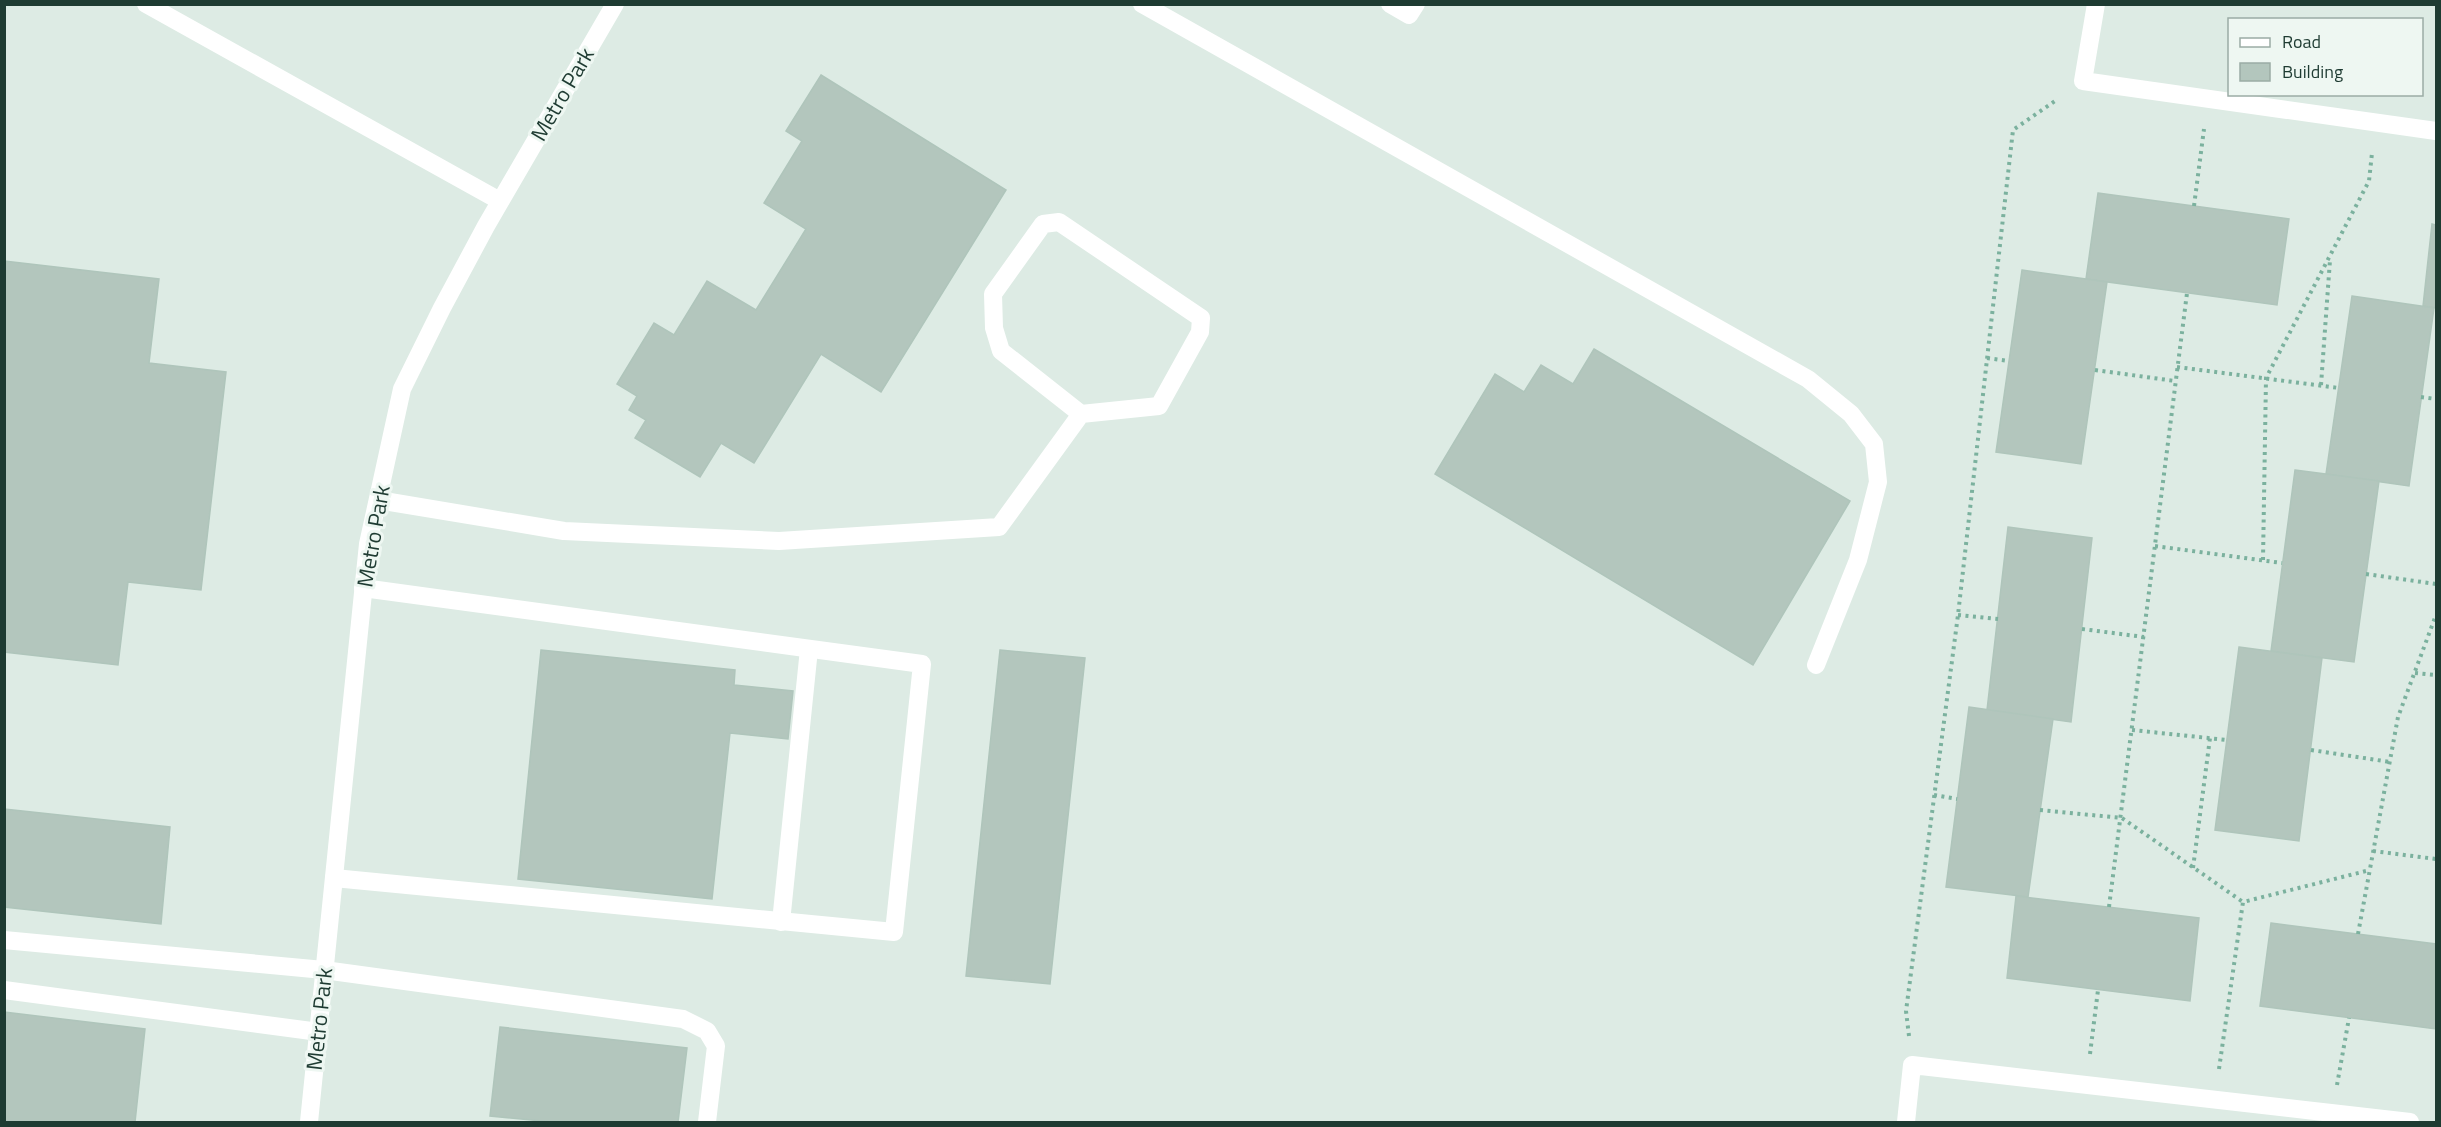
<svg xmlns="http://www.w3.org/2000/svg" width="2441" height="1127" font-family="'Titillium Web',sans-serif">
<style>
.building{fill:#b3c6bd;stroke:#afc5bb;stroke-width:1.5}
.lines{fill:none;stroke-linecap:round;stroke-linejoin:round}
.path{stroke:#7bb19e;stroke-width:4;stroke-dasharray:3 4.5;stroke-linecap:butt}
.minor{stroke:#fff;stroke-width:18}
.labels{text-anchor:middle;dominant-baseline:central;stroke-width:6;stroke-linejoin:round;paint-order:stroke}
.street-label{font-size:22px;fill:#1e3b32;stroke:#eef7f2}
</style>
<rect width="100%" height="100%" fill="#ddebe4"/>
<!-- building -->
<g class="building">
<polygon points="821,75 1006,190 881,392 821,354 754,463 721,443 700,477 635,438 646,420 629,410 637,396 617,384 654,323 674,335 707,281 756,310 806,229 764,203 802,141 786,131"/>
<polygon points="2098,193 2289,219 2277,305 2086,279"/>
<polygon points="2432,224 2436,225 2436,308 2423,306"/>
<polygon points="4,261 159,279 149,363 226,372 201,590 128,582 118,665 4,652"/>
<polygon points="2022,270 2107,282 2081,464 1996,452"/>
<polygon points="2352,296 2434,308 2409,486 2326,474"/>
<polygon points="1594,349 1850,501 1753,665 1435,474 1495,374 1524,392 1541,365 1573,384"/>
<polygon points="2295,470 2379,481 2354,662 2271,651"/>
<polygon points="2008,527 2092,538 2071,722 1987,710"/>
<polygon points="2239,647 2322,658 2299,841 2215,830"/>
<polygon points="541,650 735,670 734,685 793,691 788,739 730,733 712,899 518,879"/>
<polygon points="1000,650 1085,658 1050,984 966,976"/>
<polygon points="1969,707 2053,719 2028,897 1946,887"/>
<polygon points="4,809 170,827 161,924 4,907"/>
<polygon points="2016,896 2199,918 2190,1001 2007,978"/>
<polygon points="2271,923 2436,944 2436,1029 2260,1006"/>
<polygon points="4,1012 145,1029 135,1122 4,1122"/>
<polygon points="500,1027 687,1048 678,1122 552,1122 490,1116"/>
</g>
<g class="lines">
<!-- path -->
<g class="path">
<polyline points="2194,206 2204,129"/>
<polyline points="1987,358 2009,361"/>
<polyline points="2177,367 2339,388"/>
<polyline points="2095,370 2175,381"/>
<polyline points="2321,385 2330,260"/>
<polyline points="2421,397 2436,399"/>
<polyline points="2155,546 2282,563"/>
<polyline points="2263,560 2266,378 2369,181 2372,153"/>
<polyline points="2366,574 2436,584"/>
<polyline points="1958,615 1998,619"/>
<polyline points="2082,629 2144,637"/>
<polyline points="2415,673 2436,675"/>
<polyline points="2132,730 2227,740"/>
<polyline points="2311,750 2390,762"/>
<polyline points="1934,795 1957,799"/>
<polyline points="2040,810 2122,818 2243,902"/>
<polyline points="2373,851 2436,859"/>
<polyline points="2193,868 2210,738"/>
<polyline points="2109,907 2187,293"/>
<polyline points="2358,934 2398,717 2436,615"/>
<polyline points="1909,1036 1906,1011 1958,615 2013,130 2058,99"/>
<polyline points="2090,1054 2098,990"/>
<polyline points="2219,1069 2243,902 2370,870"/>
<polyline points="2337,1085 2349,1018"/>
</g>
<!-- minor -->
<g class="minor">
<polyline points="146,4 500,201"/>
<polyline points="1142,4 1808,379 1851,414 1874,444 1878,482 1858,560 1816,665"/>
<polyline points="1390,4 1409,15 1416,4"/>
<polyline points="2096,4 2083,81 2436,131"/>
<polyline points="378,500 564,531 779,541 999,527 1081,414 1159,406 1200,332 1201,318 1059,222 1043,224 993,294 994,328 1001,351 1081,414"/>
<polyline points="334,878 894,932 922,664 363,588"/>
<polyline points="781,922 809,649"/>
<polyline points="4,940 324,970 683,1019 707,1031 716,1046 707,1122"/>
<polyline points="4,990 319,1032"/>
<polyline points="309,1122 368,544 402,389 442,308 486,226 615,4"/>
<polyline points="1906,1122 1912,1065 2410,1122"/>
</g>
</g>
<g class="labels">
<!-- street labels -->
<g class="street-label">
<text transform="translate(562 94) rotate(-60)">Metro Park</text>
<text transform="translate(373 536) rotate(-80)">Metro Park</text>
<text transform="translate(319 1019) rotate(-84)">Metro Park</text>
</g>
</g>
<!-- border -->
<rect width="2441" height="1127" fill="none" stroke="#1e3b32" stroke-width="12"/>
<!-- legend -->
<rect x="2228" y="18" width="195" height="78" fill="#eef7f2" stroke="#9baca5" stroke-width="1.5"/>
<rect x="2240" y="38" width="30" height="9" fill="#ffffff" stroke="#9baca5" stroke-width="1.5"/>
<text x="2282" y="48" font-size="18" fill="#1e3b32">Road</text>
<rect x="2240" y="63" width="30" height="18" fill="#b3c6bd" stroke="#9baca5" stroke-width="1.5"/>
<text x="2282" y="78" font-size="18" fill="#1e3b32">Building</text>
</svg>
